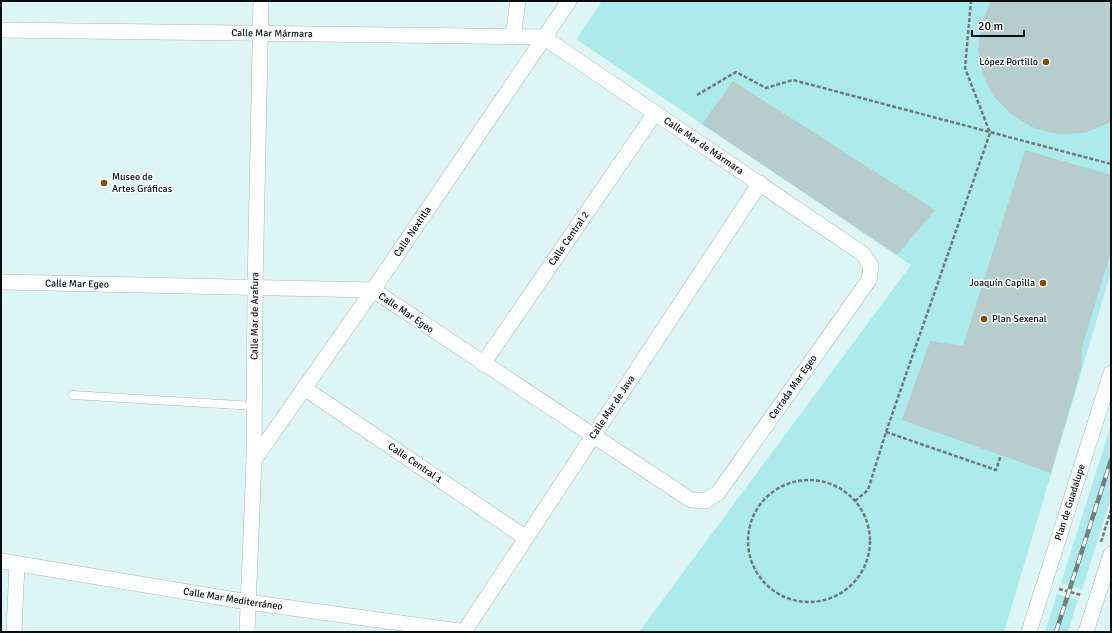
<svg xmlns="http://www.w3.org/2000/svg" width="1112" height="633" font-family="Signika,sans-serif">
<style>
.green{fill:#adeaeb}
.building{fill:#b6cccd}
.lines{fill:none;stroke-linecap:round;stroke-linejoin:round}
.service-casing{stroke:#a3b9b9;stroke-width:9}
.minor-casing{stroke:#a3b9b9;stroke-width:16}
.path{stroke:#6c7b7c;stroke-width:2.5;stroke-dasharray:4 2;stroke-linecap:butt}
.service{stroke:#fff;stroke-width:8}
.minor{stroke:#fff;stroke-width:15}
.rail-casing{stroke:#718081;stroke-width:4.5}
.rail{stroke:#fafefe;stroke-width:3;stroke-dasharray:9;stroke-linecap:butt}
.poi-dot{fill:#854c00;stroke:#fafefe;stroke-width:1.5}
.labels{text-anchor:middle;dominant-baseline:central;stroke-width:3;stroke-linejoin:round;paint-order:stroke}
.street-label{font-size:10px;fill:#060e0e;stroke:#fafefe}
.poi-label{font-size:10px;fill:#060e0e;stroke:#fafefe;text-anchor:end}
</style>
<rect width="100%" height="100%" fill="#def5f6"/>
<!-- green -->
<g class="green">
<polygon points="602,1 1111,1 1111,272 1004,632 639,632 911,265 576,39"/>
<polygon points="1111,425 1111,498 1082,590 1061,583"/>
<polygon points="1057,594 1078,600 1068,632 1045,632"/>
</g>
<!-- building -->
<g class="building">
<polygon points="991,1 1111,1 1111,122 1084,133 1058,134 1034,128 1012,115 994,97 983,75 978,50 981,24"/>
<polygon points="733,81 935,210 897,255 702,124"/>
<polygon points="1025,150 1111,175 1111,252 1082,347 1082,366 1051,473 902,420 930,341 963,346"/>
</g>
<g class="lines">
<defs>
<polyline id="service" points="73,395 254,406"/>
<g id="minor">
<path id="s1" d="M1,30l542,7 320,217 8,12 -2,14 -151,213 -13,8 -14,-1 -318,-210 -372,-8"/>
<polyline points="513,37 518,1"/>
<path id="s2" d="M483,364l172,-251"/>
<path id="s3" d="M304,388l222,150"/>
<path id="s4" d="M254,460l119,-170 196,-289"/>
<path id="s5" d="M1,561l247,41 218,30"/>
<polyline points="14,632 17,564"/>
<path id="s6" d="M247,632l7,-172 1,-172 6,-287"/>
<path id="s7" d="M464,632l296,-449"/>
<path id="s8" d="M1029,632l82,-259"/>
<polyline points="1086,632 1111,554"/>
</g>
</defs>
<!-- service casing -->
<use href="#service" class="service-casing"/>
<!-- minor casing -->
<use href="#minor" class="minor-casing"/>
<!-- path -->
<g class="path">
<polyline points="697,95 736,72 766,88 793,80 1111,164"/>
<polyline points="886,432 996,470 1001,455"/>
<circle cx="809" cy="541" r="61"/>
<polyline points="855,501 868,490 886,432 990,133 965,68 971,1"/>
<polyline points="1101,542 1111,510"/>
<polyline points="1059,589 1081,595"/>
</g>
<!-- service -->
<use href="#service" class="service"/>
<!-- minor -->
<use href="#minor" class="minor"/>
<defs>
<polyline id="rail" points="1056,632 1111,460"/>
</defs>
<!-- rail casing -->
<use href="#rail" class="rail-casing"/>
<!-- rail -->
<use href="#rail" class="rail"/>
</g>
<!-- markers -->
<g class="poi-dot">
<circle cx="1046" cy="62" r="4"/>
<circle cx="104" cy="183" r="4"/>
<circle cx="1043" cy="283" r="4"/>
<circle cx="984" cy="319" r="4"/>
</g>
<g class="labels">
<!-- street labels -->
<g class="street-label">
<text stroke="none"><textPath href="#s1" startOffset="271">Calle Mar Mármara</textPath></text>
<text stroke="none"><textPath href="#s1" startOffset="736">Calle Mar de Mármara</textPath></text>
<text stroke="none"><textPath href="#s4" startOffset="278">Calle Nextitla</textPath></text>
<text stroke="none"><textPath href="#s2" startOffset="152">Calle Central 2</textPath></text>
<text transform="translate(77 284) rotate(1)">Calle Mar Egeo</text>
<text transform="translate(406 313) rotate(34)">Calle Mar Egeo</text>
<text stroke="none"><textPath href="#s6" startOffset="316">Calle Mar de Arafura</textPath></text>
<text transform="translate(793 387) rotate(-55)">Cerrada Mar Egeo</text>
<text stroke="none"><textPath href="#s7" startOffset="269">Calle Mar de Java</textPath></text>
<text stroke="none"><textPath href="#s3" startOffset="134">Calle Central 1</textPath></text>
<text stroke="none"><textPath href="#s8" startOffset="136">Plan de Guadalupe</textPath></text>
<text stroke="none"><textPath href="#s5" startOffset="235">Calle Mar Mediterráneo</textPath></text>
</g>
<!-- poi labels -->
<g class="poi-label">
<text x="1038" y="62">López Portillo</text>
<text x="112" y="177" text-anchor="start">Museo de<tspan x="112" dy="12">Artes Gráficas</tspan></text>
<text x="1035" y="283">Joaquín Capilla</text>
<text x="992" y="319" text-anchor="start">Plan Sexenal</text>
</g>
</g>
<!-- border -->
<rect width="1112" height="633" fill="none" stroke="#060e0e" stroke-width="4"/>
<!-- scale -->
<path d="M972 30v6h52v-6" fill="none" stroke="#060e0e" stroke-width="2"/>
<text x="978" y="30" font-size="12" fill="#060e0e" stroke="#fafefe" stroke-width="3" paint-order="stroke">20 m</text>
</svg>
